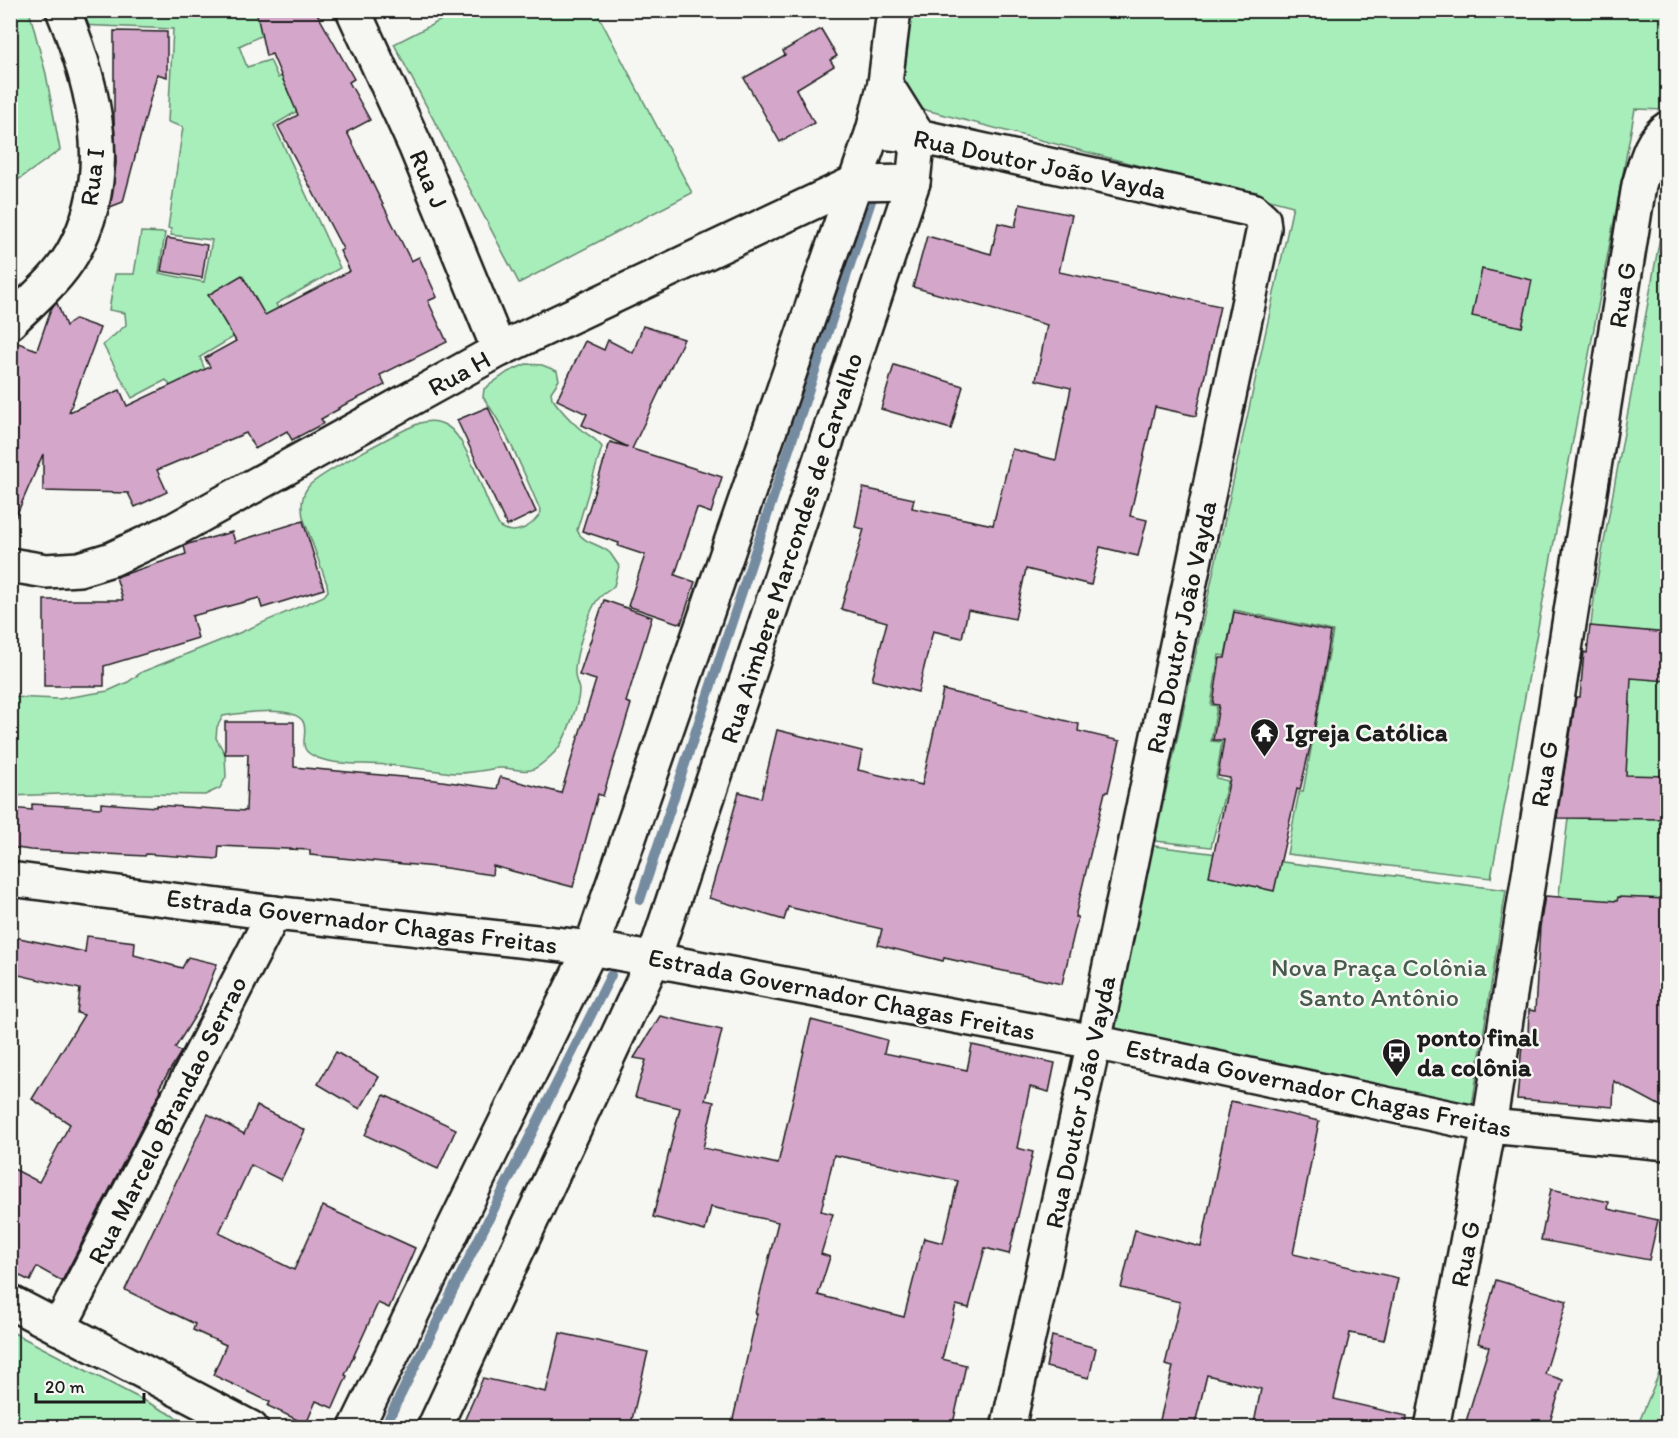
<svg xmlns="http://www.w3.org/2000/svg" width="1678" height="1438" font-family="Itim,sans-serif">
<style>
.green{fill:#a8eebb;stroke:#62856c;stroke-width:1.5}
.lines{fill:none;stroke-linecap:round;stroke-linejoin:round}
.stream{stroke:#748ba0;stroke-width:10}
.building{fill:#d4a7ca;stroke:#1c1c1c;stroke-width:1.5;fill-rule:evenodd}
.minor-casing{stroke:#1c1c1c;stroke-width:38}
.major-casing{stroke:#1c1c1c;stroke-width:38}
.minor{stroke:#f6f6f2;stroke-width:33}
.major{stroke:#f6f6f2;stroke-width:33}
.labels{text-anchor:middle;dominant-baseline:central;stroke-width:5;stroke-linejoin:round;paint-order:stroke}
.street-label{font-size:26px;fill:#1c1c1c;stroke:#f6f6f2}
.poi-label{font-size:26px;font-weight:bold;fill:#1c1c1c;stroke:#f6f6f2;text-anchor:start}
.park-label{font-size:26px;fill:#465b4c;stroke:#f6f6f2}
</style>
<rect width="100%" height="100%" fill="#f6f6f2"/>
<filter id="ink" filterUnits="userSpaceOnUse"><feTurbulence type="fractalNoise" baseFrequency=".0167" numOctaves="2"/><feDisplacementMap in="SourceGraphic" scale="12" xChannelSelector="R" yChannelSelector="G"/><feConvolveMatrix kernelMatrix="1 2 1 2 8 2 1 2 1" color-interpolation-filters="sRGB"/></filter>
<g filter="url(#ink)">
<!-- green -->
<g class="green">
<polygon points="11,10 29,11 30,14 46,74 60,150 11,185"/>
<polygon points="73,11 256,11 267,33 239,46 247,67 270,60 278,78 290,72 306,106 274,125 340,268 276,304 286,325 235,336 200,357 206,373 172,388 166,380 132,398 103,345 126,325 125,313 109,310 115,274 134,274 141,232 165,233 159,273 204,282 212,240 171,235 171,229 168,228 183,127 168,122 173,29 78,25"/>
<polygon points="459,11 596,11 692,193 519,283 394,44"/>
<polygon points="909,11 1667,11 1667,110 1635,109 1491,878 1287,854 1299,792 1303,792 1333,631 1234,610 1225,656 1219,655 1211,705 1217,706 1211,741 1222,742 1216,778 1228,781 1211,847 1155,841 1293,206 899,103"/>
<polygon points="1667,199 1667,1027 1546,1004 1595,591"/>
<path d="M526,364l16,1 15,6 2,9 -8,12 1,6c7,10 18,22 27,30 8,7 16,9 23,19l-25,83c6,14 22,13 33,23 3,4 6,9 9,13l-5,20c-4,4 -10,7 -14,11 -11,10 -26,62 -25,77 0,6 4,12 4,17 0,13 -14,50 -23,60 -6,6 -17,17 -25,19 -11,2 -21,-3 -32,-2 -15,2 -30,6 -45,5 -23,-2 -45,-7 -68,-8 -23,-2 -46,1 -68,-7 -23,-9 -10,-19 -14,-34 -6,-20 -65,-11 -81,-8l-6,11 -1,11 9,16 1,23 -6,11 -15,7 -121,-2 -73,3v-99l48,2 49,-8 20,-9 14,-10 97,-39 85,-37 4,-5 -1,-7 -24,-67c-2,-11 -2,-21 5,-30 7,-11 96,-58 112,-64 9,-3 19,-2 27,3 22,13 38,78 53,101 16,10 33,-1 41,-15 -17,-39 -33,-80 -58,-115l1,-8 24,-17z"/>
<polygon points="1146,845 1506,890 1471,1112 1107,1036"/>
<polygon points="10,1331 195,1427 11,1427"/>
<polygon points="1667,1342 1667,1427 1637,1427 1664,1361"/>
</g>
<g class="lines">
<!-- stream -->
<g class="stream">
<polyline points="640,900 875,189"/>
<polyline points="384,1428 611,975"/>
</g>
</g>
<!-- building -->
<g class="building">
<polygon points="256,10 315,10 354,79 349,82 370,120 347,132 411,261 419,257 437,297 428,301 447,342 380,375 385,385 338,408 339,409 321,419 324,423 292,440 287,431 255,449 246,433 157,470 167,492 135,507 128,493 43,491 43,454 10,530 10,340 37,350 51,309 57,303 66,326 75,319 100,328 69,412 120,390 127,406 210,367 205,358 236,341 208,295 242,275 265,315 350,271 340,251 343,249 278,126 298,115 272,54 266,56"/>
<polygon points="821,29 837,56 830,60 834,66 796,89 814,123 780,142 744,78 785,55 783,51"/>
<polygon points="114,31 167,32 167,77 157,74 123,202 110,207 116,163 114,122"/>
<polygon points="1020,204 1072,215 1059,272 1220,306 1196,416 1155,407 1130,516 1147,520 1138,556 1100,547 1091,585 1026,569 1015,619 968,610 962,638 933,631 918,692 872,680 887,622 841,609 864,529 855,527 863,488 914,499 912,508 993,525 1012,449 1056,460 1071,388 1036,380 1047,325 913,287 927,236 991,254 998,223 1015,227"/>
<polygon points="167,238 207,245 202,278 161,271"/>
<polygon points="1482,269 1532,280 1522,327 1472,316"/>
<polygon points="643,326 684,339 632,449 722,477 711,513 697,508 675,575 695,582 681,624 628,606 645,555 618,546 619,543 582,531 610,442 628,447 582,425 587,414 557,400 585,341 604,350 608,340 633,353"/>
<polygon points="894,365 963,386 951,429 881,409"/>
<polygon points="488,407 536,512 507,526 457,420"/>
<polygon points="303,521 324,589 262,608 259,598 192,616 198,638 104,666 104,686 44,686 44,600 123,600 116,577 186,554 184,546 188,544 232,532 235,542"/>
<polygon points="604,600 652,617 626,702 631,704 603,796 598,794 573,887 493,866 492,875 446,868 310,855 310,850 219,846 218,859 146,854 145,856 30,850 10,847 10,808 32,810 32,804 101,808 101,803 156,807 156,805 246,811 248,754 225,754 225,722 294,722 294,767 435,780 497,789 500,777 561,793 596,680 579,675"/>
<polygon points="1234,612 1331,632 1314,730 1300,790 1297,789 1274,891 1209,876 1230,778 1218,776 1224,740 1213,740 1219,705 1213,704 1220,658 1225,658"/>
<polygon points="1590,626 1668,633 1668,681 1631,678 1626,775 1668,776 1668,819 1557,818 1576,697 1580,697 1584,652 1587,653"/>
<polygon points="943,690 1079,724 1078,731 1120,741 1108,792 1105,792 1075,917 1078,917 1062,984 944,958 943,961 878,945 882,929 788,907 784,920 709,898 739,792 761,798 777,730 862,751 858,770 922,785"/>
<polygon points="1545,896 1617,901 1618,897 1668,899 1668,1110 1614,1081 1613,1107 1517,1099 1523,1035 1528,1035 1529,1010 1535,1011 1540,927"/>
<polygon points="10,936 85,952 87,936 135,942 134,955 182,968 188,957 217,964 200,1008 175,1048 181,1052 159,1088 161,1090 62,1281 37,1267 30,1281 10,1271 10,1167 39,1182 70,1124 32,1099 84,1015 77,1013 80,989 10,973"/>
<path d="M660,1016l62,14 -17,70 9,2 -11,46 75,16 33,-144 76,20 -3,13 83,17 5,-25 83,18 -6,29 -19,-5 -13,61 16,4 -24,102 -24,-6 -16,60 -13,-3 -14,54 24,6 -14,63h-221l26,-114h-2l23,-92 -67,-15 -6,24 -52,-14 27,-109 -45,-11 11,-37 -12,-2zM834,1155l124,26 -15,62 -19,-5 -20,79 -86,-22 12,-38 -9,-3 12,-40 -12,-3z"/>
<polygon points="336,1052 379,1077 360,1109 318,1084"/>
<polygon points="384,1095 456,1129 438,1169 365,1135"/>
<polygon points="1231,1101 1319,1121 1293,1254 1398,1278 1384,1340 1350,1333 1334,1399 1407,1416 1406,1428 1253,1428 1261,1389 1207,1375 1194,1428 1158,1428 1173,1367 1165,1365 1180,1302 1121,1288 1135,1230 1201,1247"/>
<polygon points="257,1106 305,1130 281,1180 251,1165 219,1233 294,1270 323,1206 415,1248 389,1308 378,1303 345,1375 347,1376 333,1408 316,1401 306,1424 268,1406 270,1402 213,1375 226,1345 193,1330 195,1324 125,1290 208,1114 244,1134"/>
<polygon points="1551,1189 1609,1202 1608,1209 1658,1220 1649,1260 1541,1240"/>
<polygon points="1496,1280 1567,1301 1545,1374 1563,1380 1548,1428 1464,1428 1489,1347 1478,1343"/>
<polygon points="560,1333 648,1352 630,1428 461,1428 483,1378 546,1392"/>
<polygon points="1052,1336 1096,1348 1089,1378 1046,1367"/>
</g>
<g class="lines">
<defs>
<g id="minor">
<polyline points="353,10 415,145 499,350"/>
<polyline points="873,131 918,136 1253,210 1263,219 1264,228 1094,1042 1008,1428"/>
<path d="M10,322c21,-21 47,-42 62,-68 45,-78 23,-166 -9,-244"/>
<polyline points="10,565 46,571 79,569 112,559 174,530 499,350 854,183 913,182"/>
<polyline points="10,1302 251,1428"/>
<polyline points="59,1328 274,913"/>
<polyline points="356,1428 591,948 873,131 885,83 894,10"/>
<polyline points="434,1428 654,958 913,182 918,136 885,83"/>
<path d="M1432,1428l57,-302 150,-941c6,-19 11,-46 29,-57"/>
</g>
<polyline id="major" points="10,879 274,913 591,948 1094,1042 1489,1126 1668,1143"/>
</defs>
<!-- minor casing -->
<use href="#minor" class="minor-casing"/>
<!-- major casing -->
<use href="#major" class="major-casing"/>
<!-- minor -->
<use href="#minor" class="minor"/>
<!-- major -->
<use href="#major" class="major"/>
</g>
</g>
<!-- icons -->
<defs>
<symbol id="temple-pin" viewBox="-11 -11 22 30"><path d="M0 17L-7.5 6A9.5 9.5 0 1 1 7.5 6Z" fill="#1c1c1c" stroke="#f6f6f2"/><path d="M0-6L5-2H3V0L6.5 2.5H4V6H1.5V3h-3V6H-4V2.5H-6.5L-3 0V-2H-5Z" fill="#fff"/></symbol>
<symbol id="bus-pin" viewBox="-11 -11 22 30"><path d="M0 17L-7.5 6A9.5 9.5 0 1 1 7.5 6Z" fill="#1c1c1c" stroke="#f6f6f2"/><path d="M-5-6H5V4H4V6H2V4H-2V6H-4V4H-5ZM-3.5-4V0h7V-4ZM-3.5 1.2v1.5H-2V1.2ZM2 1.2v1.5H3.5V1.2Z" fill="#fff"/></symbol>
</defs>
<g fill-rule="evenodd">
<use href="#temple-pin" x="1248" y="716" width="33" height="45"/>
<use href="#bus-pin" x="1380" y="1036" width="33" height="45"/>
</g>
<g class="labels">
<!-- street labels -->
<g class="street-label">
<text transform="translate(1040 164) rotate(12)">Rua Doutor João Vayda</text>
<text transform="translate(92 177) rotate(-83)">Rua I</text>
<text transform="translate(429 179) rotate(67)">Rua J</text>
<text transform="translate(1622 295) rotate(-81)">Rua G</text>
<text transform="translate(459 373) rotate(-29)">Rua H</text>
<text transform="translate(791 548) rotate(-72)">Rua Aimbere Marcondes de Carvalho</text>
<text transform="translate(1181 627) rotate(-78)">Rua Doutor João Vayda</text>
<text transform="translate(1544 774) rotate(-81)">Rua G</text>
<text transform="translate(362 921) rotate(7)">Estrada Governador Chagas Freitas</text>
<text transform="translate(842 994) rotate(11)">Estrada Governador Chagas Freitas</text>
<text transform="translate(1319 1088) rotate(12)">Estrada Governador Chagas Freitas</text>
<text transform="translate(1080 1102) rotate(-78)">Rua Doutor João Vayda</text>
<text transform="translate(167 1120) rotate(-63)">Rua Marcelo Brandao Serrao</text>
<text transform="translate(1465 1254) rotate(-79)">Rua G</text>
</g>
<!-- poi labels -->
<g class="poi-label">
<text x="1285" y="732">Igreja Católica</text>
<text x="1417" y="1037">ponto final<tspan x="1417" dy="30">da colônia</tspan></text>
</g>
<!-- park labels -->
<g class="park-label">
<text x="1379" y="967">Nova Praça Colônia<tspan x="1379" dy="30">Santo Antônio</tspan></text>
</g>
</g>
<!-- margin -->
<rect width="1678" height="1438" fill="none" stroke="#f6f6f2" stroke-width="36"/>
<rect x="18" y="18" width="1642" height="1402" fill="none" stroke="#1c1c1c" stroke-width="2" filter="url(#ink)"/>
<!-- scale -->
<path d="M36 1393v9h108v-9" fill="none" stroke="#1c1c1c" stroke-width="3"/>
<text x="45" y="1393" font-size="18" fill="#1c1c1c" stroke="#f6f6f2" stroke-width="4.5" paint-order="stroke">20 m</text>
</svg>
